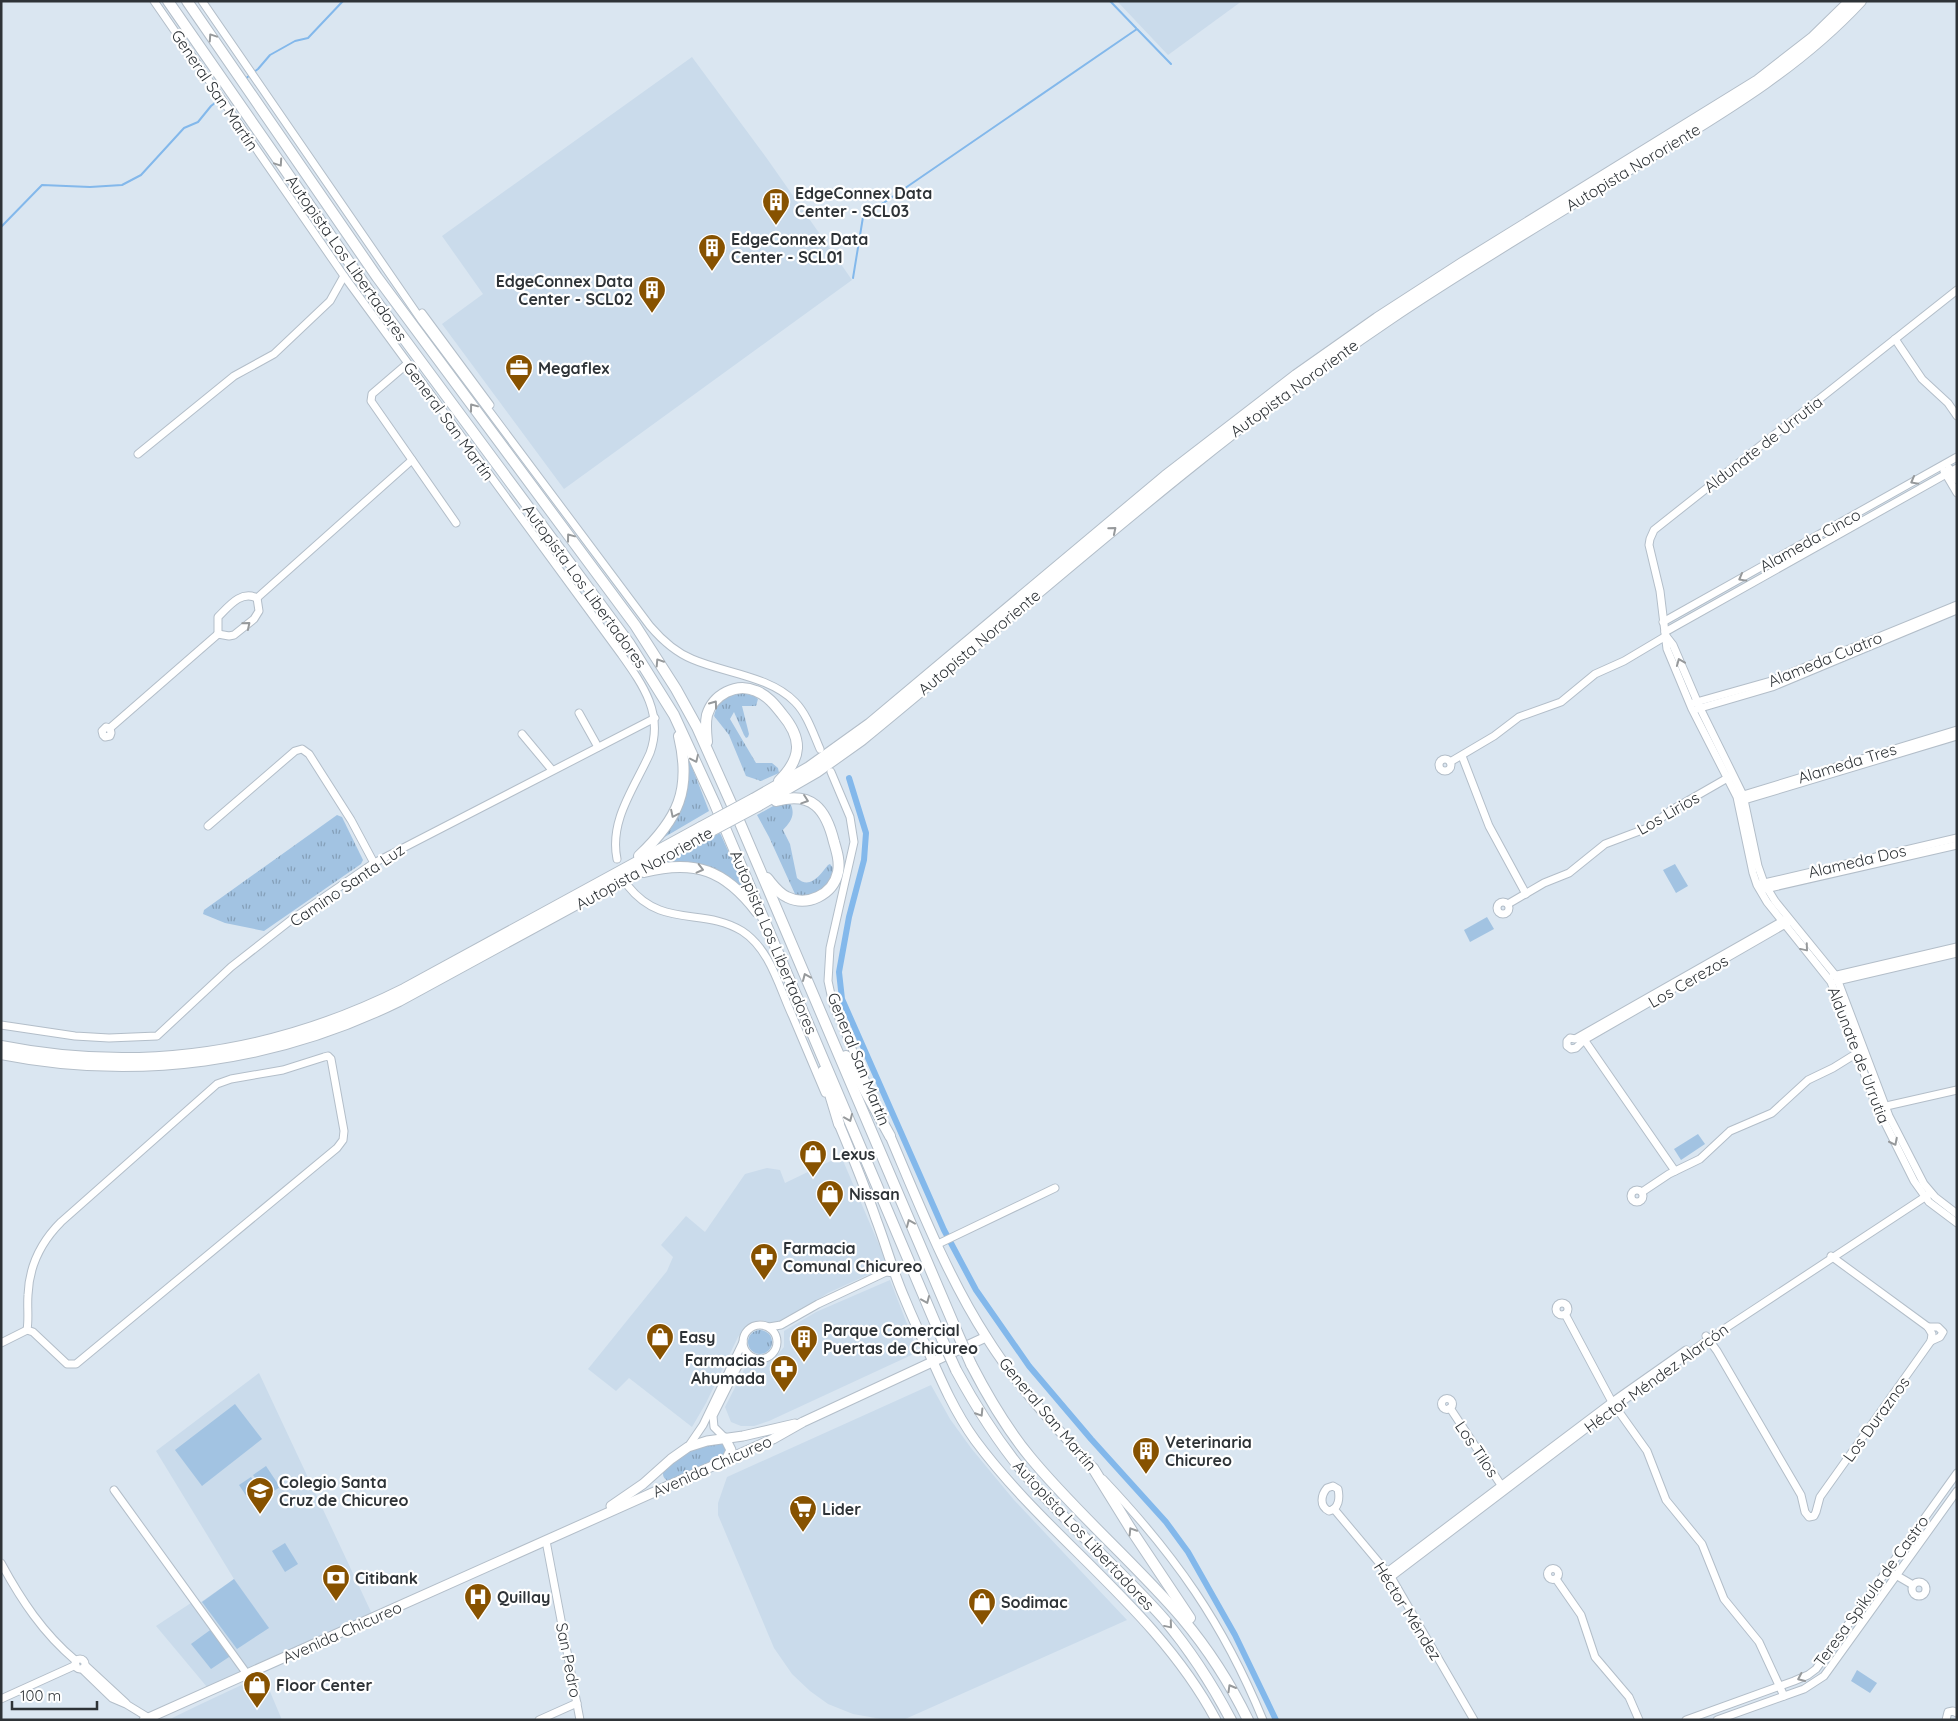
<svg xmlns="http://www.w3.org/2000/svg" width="1958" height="1721" font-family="Quicksand,sans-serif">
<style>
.built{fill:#cadbeb}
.grass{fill:url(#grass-tufts)}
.garden{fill:#a2c3e2}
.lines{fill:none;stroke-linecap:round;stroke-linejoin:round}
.stream{stroke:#83b8eb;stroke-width:2}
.canal{stroke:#83b8eb;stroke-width:6}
.minor-casing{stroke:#b3bec9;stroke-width:9}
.major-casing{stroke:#b3bec9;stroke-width:11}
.highway-casing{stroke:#b3bec9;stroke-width:12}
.minor{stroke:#fff;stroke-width:7}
.major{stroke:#fff;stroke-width:9}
.highway{stroke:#fff;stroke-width:10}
.highway-bridge-casing{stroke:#b3bec9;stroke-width:12;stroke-linecap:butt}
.highway-bridge{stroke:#fff;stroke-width:10}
.oneway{stroke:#96999b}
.labels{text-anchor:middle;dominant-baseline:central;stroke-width:4.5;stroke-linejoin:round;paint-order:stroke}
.street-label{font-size:16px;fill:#2e3337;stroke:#fff}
.poi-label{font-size:16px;font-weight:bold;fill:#2e3337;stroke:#fff;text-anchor:start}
</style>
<defs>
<pattern id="grass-tufts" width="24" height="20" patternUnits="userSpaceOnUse" patternTransform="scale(1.25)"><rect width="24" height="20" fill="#a2c3e2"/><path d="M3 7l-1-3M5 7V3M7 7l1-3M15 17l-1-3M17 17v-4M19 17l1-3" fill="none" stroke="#849fb8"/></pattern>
</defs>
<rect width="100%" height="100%" fill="#dae6f1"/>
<!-- built -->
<g class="built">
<polygon points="1117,1 1242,1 1168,55"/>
<polygon points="692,57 768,160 852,280 564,489 442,324 483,294 442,236"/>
<polygon points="841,1156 886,1261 885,1267 828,1293 803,1309 780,1321 772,1323 761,1320 753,1322 745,1328 738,1337 706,1403 692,1427 629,1378 616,1391 588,1369 667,1271 673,1257 661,1245 686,1216 705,1232 745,1174 767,1168 780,1170 785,1183"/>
<polygon points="890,1280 918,1352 769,1421 754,1426 741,1426 731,1422 725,1407 746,1366 754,1362 766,1363 774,1359 784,1347 784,1331 816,1312"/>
<polygon points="259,1373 372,1614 207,1687 156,1626 197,1599 201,1602 234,1579 156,1451"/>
<polygon points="931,1385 950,1419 971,1448 1014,1500 1127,1620 903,1720 887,1720 853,1714 828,1704 810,1691 792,1674 774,1648 718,1515 718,1503 727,1477"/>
<polygon points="263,1675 282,1720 168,1720 201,1704"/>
</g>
<!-- grass -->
<g class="grass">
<path d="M743,693l11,3 4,3 -2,7h-14l7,28 -1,3 -2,1 -2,-3 -10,-23 -4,7 26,44h16l6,5 1,5 -18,8 -15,-5 -17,-41 -15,-19c5,-18 12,-20 29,-23z"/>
<polygon points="685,749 709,811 663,838 675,819"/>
<path d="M790,803c6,11 1,19 -7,27l7,14 7,34c13,12 23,-3 31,-13l2,-1 3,4c-2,18 -20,34 -38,26l-26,-57 -12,-22 18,-10z"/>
<polygon points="337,815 342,817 363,860 361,864 264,931 225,923 203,914 204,910"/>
<polygon points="720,833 752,903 725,875 664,867 661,862"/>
<circle cx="760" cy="1342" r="12"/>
<path d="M721,1443l5,5 -2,9 -56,24c-5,-3 -6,-6 -4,-12l27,-21z"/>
</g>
<!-- garden -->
<g class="garden">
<polygon points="1675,864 1688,886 1676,893 1663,870"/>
<polygon points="1487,917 1494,929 1470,942 1464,930"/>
<polygon points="1698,1134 1705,1144 1681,1160 1674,1149"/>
<polygon points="235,1404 262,1439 202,1486 175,1450"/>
<polygon points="266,1466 280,1487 268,1495 253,1475"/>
<polygon points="251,1477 265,1497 253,1506 239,1485"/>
<polygon points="285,1543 298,1564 285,1572 272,1551"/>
<polygon points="234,1579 269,1628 237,1649 202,1602"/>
<polygon points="213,1628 232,1655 211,1669 191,1644"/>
<polygon points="1857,1670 1877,1683 1870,1693 1851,1681"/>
</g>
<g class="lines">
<!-- stream -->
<g class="stream">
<polyline points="1110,1 1136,28"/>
<polyline points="245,79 258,69 270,55 295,41 308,38 343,1"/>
<polyline points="1,227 42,185 90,187 122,185 141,175 184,128 198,122 211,106 220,99"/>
<polyline points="853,278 863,217 1137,29 1171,64"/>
</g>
<!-- canal -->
<polyline class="canal" points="849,778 866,833 864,860 849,917 839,972 842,999 944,1230 976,1290 1029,1366 1091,1439 1166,1522 1188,1552 1235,1635 1276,1720"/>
<defs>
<g id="minor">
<path d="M154,1l190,275 277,378c22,31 43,60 29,99 -15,34 -41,67 -33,106"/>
<path d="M202,1l220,320 228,305c12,14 25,26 42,33 32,14 78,17 103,43 12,12 18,31 25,47"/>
<polyline points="1957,290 1654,530 1650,539 1649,545 1660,591 1667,649 1692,709 1737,797 1753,873 1757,885 1767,902 1831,982 1875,1103 1914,1181 1929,1202 1957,1223"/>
<polyline points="422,313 490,405"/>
<polyline points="1895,339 1922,379 1948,403 1957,416"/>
<polyline points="407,364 372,394 371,401 456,523"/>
<polyline points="138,454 234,376 274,354 330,301 344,276"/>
<polyline points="1949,468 1957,480"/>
<polyline points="1944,471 1957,493"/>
<polyline points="257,598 412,460"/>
<polyline points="1663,622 1957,457"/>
<polyline points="1665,632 1957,468"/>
<polyline points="218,634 229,636 234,635 254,619 259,611 257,598"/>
<path d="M218,634v-17c11,-11 23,-27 39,-19"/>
<polyline points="1666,636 1673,645 1700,708 1743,795 1758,866 1764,883 1775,901 1836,976 1889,1116 1924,1184 1935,1197 1957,1214"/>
<polyline points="1693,703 1771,681 1957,605"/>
<polyline points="1697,709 1772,687 1957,610"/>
<polyline points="579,713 598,747"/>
<polyline points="110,728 106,727 102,731 103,735 105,737 110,736 111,733 110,728 218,634"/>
<polyline points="522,734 552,770"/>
<polyline points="1462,756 1489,826 1526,894"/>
<circle cx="1445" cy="765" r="6"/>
<polyline points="1450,762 1494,736 1519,717 1561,702 1595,674 1624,661 1666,636"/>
<polyline points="831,772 850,817 854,842 830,948 828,981 833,1004 870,1091"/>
<polyline points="1740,796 1957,730"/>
<polyline points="1741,801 1957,736"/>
<polyline points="208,826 295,751 302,749 309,754 351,820 374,863"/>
<polyline points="1760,884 1957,838"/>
<path d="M628,886c34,43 75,21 114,45 28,18 37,56 50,84 11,26 22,52 33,78"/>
<polyline points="1765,889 1957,845"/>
<circle cx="1503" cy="908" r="6"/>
<polyline points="1508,904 1544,883 1569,873 1605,844 1650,827 1670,811 1731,776"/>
<polyline points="1786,919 1582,1035 1575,1039 1570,1038 1567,1041 1567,1046 1571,1049 1576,1048 1584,1040 1789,922"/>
<polyline points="1833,976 1957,947"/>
<polyline points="1837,981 1957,953"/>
<polyline points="1,1025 75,1036 109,1038 157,1036 231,967 291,920 374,863 655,718"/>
<polyline points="1583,1038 1675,1171"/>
<path d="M324,1057l4,-1 3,3 13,72 -1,9 -6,8 -261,216h-9l-34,-32 -6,-2c2,-12 0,-23 1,-35 1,-29 13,-53 33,-73l156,-138 14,-5 52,-9z"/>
<polyline points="1882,1107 1957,1090"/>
<circle cx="1637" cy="1196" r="6"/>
<polyline points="1642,1192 1669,1174 1700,1159 1730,1131 1772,1113 1808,1080 1833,1068 1862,1050"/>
<polyline points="938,1244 1055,1188"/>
<circle cx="1562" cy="1309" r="6"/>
<polyline points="1565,1314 1612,1402 1647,1451 1666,1500 1702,1544 1724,1599 1759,1642 1784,1696"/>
<circle cx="760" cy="1342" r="17"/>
<polyline points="769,1327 781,1325 818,1304 886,1272 894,1273"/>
<polyline points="1928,1327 1938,1327 1943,1332 1940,1337 1931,1341"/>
<polyline points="1706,1336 1717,1351 1801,1495 1805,1512 1809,1517 1814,1516 1816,1512 1820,1497 1931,1341 1932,1334 1928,1327 1831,1256"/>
<polyline points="1,1343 27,1330"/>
<circle cx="1447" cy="1404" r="5.5"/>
<polyline points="1450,1408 1503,1488"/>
<polyline points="725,1438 714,1427 713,1416 740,1362 746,1358 753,1358"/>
<polyline points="688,1447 703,1425 743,1342"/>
<path d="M1103,1479c72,76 120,144 160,241"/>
<path d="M1333,1486l5,3c2,9 1,20 -9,22 -10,-5 -8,-16 -2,-23z"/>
<polyline points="114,1490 247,1674"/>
<polyline points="1334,1509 1391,1577 1474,1720"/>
<polyline points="546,1541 580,1720"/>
<path d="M1,1563c20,37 42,70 74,97"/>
<circle cx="1553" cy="1574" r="5.5"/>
<polyline points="1387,1572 1612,1402 1686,1350"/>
<polyline points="1894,1574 1913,1585"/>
<polyline points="1391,1577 1616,1406 1709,1339 1931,1193"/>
<polyline points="1556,1579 1581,1615 1595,1657 1629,1697 1639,1720"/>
<circle cx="1919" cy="1589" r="7"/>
<circle cx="80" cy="1664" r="5"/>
<polyline points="86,1666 126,1703"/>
<polyline points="82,1669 112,1698 126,1704 149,1718"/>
<polyline points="1,1699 76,1665"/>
<polyline points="539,1720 577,1703"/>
<polyline points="1686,1720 1794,1681 1808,1675 1816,1669 1957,1473"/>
<polyline points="1717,1720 1804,1689 1824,1676 1957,1491"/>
<polyline points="1946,1720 1948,1712 1953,1711 1957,1713"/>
</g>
<g id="major">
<path d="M839,1124c13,31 26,63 37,95 10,26 17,53 28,78 7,17 14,33 22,49 14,32 28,65 49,94 73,99 182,169 241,280"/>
<path d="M890,1136c29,68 57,140 97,202 30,48 68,88 106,130"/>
<polyline points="725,1438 731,1450 726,1460"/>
<polyline points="611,1506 643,1484 671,1459 688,1447 707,1441 743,1436 795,1424"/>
<polyline points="144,1720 773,1439 803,1422 986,1337"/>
</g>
<g id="highway">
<polyline points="168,1 374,298 629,643 674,715 714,802 942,1339"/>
<polyline points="187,1 377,277 635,625 676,689 697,727 740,823 957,1332"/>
<path d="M707,742c-1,-9 -2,-18 0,-27 6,-20 29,-33 49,-24 11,4 19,14 26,23 21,25 20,44 -3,67"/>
<polyline points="753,799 809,767 869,724 1165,476 1296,375 1377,318 1462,263 1758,80 1812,38 1850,1"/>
<path d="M758,806l59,-34 45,-32c174,-142 341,-295 528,-421 83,-56 170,-107 255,-159 77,-47 154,-92 216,-159"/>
<path d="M639,856c39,-37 53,-66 40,-120"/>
<path d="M644,872c51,-13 81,-2 113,40"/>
<path d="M767,878c6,7 11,15 20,19 20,10 46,-2 51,-25 2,-10 -1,-20 -4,-30 -8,-33 -22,-51 -58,-41"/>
<path d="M1,1046c141,28 275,7 403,-57l297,-162"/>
<path d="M1,1054c136,27 274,8 398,-53l301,-164"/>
<polyline points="846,1056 890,1136"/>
<polyline points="823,1071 839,1124"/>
<path d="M971,1364c17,33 36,65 59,93 47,57 104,105 152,161 26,31 48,65 66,102"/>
<path d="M956,1370c20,37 42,72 69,104 43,52 95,95 139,145 26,31 48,65 67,101"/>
<polyline points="1093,1468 1132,1531 1190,1618"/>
</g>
</defs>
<!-- minor casing -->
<use href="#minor" class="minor-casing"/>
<!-- major casing -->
<use href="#major" class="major-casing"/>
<!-- highway casing -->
<use href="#highway" class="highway-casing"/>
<!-- minor -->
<use href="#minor" class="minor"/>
<!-- major -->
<use href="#major" class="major"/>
<!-- highway -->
<use href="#highway" class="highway"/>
<defs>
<g id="highway-bridge">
<polyline points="701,827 753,799"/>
<polyline points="700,837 758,806"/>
<polyline points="957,1332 971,1364"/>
<polyline points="942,1339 956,1370"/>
</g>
</defs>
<!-- highway-bridge casing -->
<use href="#highway-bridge" class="highway-bridge-casing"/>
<!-- highway-bridge -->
<use href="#highway-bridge" class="highway-bridge"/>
</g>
<!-- one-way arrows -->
<defs><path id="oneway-chevron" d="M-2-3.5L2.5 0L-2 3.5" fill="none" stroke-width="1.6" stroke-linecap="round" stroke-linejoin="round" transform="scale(1.25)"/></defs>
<g class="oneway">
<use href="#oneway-chevron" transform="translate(212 37) rotate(-124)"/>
<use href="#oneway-chevron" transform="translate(279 163) rotate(56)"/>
<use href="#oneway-chevron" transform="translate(473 407) rotate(-127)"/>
<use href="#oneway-chevron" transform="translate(1914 481) rotate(151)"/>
<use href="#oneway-chevron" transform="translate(1113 530) rotate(-40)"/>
<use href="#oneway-chevron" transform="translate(570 537) rotate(-127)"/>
<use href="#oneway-chevron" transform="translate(1742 578) rotate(151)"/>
<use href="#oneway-chevron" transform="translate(247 625) rotate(-40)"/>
<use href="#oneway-chevron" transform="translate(659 662) rotate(-123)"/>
<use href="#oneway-chevron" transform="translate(1680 662) rotate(-112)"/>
<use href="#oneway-chevron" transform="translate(714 704) rotate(-54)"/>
<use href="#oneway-chevron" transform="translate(695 759) rotate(65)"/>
<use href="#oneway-chevron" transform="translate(805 800) rotate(19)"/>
<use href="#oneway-chevron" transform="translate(674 814) rotate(116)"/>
<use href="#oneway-chevron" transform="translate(700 869) rotate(14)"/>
<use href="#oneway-chevron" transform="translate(1805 948) rotate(50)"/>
<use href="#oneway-chevron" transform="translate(806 977) rotate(-113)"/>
<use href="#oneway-chevron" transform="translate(849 1118) rotate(67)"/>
<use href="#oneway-chevron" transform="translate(1894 1142) rotate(63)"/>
<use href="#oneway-chevron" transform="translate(910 1223) rotate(-113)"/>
<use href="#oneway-chevron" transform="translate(926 1300) rotate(67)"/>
<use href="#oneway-chevron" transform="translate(980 1413) rotate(58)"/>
<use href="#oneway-chevron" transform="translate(1132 1531) rotate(-122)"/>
<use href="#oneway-chevron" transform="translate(1169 1625) rotate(50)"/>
<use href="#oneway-chevron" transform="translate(1801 1678) rotate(155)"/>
<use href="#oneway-chevron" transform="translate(1231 1688) rotate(-120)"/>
</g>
<!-- icons -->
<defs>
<symbol id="building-pin" viewBox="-11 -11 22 30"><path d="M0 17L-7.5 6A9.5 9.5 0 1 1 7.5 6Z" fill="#875200" stroke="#fff"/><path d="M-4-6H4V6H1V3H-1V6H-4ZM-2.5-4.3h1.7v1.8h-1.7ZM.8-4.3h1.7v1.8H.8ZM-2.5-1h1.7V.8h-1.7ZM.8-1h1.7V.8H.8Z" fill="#fff"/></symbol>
<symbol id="office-pin" viewBox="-11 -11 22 30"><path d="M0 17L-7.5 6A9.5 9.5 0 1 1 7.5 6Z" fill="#875200" stroke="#fff"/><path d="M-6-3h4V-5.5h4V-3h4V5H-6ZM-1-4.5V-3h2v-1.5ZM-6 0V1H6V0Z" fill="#fff"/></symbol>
<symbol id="shop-pin" viewBox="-11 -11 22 30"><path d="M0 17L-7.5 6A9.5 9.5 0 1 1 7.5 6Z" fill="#875200" stroke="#fff"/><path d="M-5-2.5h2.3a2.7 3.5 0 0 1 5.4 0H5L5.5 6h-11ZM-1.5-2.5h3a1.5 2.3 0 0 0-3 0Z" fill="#fff"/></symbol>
<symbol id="pharmacy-pin" viewBox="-11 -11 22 30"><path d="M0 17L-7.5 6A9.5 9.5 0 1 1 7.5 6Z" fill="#875200" stroke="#fff"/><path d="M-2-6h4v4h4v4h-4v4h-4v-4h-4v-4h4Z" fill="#fff"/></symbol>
<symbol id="school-pin" viewBox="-11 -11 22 30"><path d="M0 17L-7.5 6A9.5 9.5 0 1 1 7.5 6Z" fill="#875200" stroke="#fff"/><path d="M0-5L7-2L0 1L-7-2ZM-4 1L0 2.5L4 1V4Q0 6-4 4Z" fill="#fff"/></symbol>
<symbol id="supermarket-pin" viewBox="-11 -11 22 30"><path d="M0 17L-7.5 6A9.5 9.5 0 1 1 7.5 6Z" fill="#875200" stroke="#fff"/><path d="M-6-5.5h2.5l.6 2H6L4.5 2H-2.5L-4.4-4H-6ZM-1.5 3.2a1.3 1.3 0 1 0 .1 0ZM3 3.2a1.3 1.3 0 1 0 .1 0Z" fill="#fff"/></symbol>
<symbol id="bank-pin" viewBox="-11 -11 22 30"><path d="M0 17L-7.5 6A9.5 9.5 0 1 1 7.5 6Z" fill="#875200" stroke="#fff"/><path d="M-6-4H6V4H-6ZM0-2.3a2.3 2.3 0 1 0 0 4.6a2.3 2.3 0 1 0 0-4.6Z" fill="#fff"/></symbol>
<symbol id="hospital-pin" viewBox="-11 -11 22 30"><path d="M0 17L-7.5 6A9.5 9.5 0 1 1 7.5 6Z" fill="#875200" stroke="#fff"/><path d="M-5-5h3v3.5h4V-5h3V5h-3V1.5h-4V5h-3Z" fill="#fff"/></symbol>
</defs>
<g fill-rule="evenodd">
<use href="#building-pin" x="760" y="186" width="32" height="43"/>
<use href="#building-pin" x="696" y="232" width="32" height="43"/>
<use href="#building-pin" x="636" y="274" width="32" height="43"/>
<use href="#office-pin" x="503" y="352" width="32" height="43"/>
<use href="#shop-pin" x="797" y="1138" width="32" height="43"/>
<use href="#shop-pin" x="814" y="1178" width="32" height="43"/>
<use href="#pharmacy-pin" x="748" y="1241" width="32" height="43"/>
<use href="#shop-pin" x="644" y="1321" width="32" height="43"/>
<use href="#building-pin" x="788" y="1323" width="32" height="43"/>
<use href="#pharmacy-pin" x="768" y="1353" width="32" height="43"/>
<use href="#building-pin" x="1130" y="1435" width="32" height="43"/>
<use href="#school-pin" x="244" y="1475" width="32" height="43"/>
<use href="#supermarket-pin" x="787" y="1493" width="32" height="43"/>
<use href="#bank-pin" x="320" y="1562" width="32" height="43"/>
<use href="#hospital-pin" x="462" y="1581" width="32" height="43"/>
<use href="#shop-pin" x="966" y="1586" width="32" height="43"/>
<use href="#shop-pin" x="241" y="1669" width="32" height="43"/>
</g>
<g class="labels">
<!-- street labels -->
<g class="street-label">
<text transform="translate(215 90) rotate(56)">General San Martín</text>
<text transform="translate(1633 167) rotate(-31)">Autopista Nororiente</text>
<text transform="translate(347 258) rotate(55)">Autopista Los Libertadores</text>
<text transform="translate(1294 388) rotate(-36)">Autopista Nororiente</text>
<text transform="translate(449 421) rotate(54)">General San Martín</text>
<text transform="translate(1763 444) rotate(-38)">Aldunate de Urrutia</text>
<text transform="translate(1810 540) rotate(-29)">Alameda Cinco</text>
<text transform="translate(585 586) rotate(54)">Autopista Los Libertadores</text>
<text transform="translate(979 642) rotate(-40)">Autopista Nororiente</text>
<text transform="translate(1825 659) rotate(-22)">Alameda Cuatro</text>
<text transform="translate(1847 763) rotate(-17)">Alameda Tres</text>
<text transform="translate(1668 813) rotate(-30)">Los Lirios</text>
<text transform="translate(1857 861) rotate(-13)">Alameda Dos</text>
<text transform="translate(644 868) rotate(-29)">Autopista Nororiente</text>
<text transform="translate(347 885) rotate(-34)">Camino Santa Luz</text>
<text transform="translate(774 942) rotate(67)">Autopista Los Libertadores</text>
<text transform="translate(1688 981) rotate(-30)">Los Cerezos</text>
<text transform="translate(1859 1055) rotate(69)">Aldunate de Urrutia</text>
<text transform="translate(859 1059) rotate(68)">General San Martín</text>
<text transform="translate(1656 1378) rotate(-36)">Héctor Méndez Alarcón</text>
<text transform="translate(1048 1414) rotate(50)">General San Martín</text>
<text transform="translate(1876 1419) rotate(-54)">Los Duraznos</text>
<text transform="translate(1477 1449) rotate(56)">Los Tilos</text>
<text transform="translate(712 1466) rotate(-24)">Avenida Chicureo</text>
<text transform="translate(1084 1535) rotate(47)">Autopista Los Libertadores</text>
<text transform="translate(1871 1591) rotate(-54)">Teresa Spikula de Castro</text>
<text transform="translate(1408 1611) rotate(58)">Héctor Méndez</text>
<text transform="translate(342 1632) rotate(-24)">Avenida Chicureo</text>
<text transform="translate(569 1660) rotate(79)">San Pedro</text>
</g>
<!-- poi labels -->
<g class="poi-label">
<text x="795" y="193">EdgeConnex Data<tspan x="795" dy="18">Center - SCL03</tspan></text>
<text x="731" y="239">EdgeConnex Data<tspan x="731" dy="18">Center - SCL01</tspan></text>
<text x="633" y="281" text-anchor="end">EdgeConnex Data<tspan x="633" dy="18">Center - SCL02</tspan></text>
<text x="538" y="368">Megaflex</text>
<text x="832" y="1154">Lexus</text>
<text x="849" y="1194">Nissan</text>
<text x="783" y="1248">Farmacia<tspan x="783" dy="18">Comunal Chicureo</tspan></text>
<text x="823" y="1330">Parque Comercial<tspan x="823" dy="18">Puertas de Chicureo</tspan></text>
<text x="679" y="1337">Easy</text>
<text x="765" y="1360" text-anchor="end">Farmacias<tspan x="765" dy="18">Ahumada</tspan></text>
<text x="1165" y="1442">Veterinaria<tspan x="1165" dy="18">Chicureo</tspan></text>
<text x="279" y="1482">Colegio Santa<tspan x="279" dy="18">Cruz de Chicureo</tspan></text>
<text x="822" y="1509">Lider</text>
<text x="355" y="1578">Citibank</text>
<text x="497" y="1597">Quillay</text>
<text x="1001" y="1602">Sodimac</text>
<text x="276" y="1685">Floor Center</text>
</g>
</g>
<!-- border -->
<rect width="1958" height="1721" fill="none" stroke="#2e3337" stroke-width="5"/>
<!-- scale -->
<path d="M12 1701v8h85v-8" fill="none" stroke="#2e3337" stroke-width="2.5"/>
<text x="20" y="1701" font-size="15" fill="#2e3337" stroke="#ffffff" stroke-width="4" paint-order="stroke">100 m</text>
</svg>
